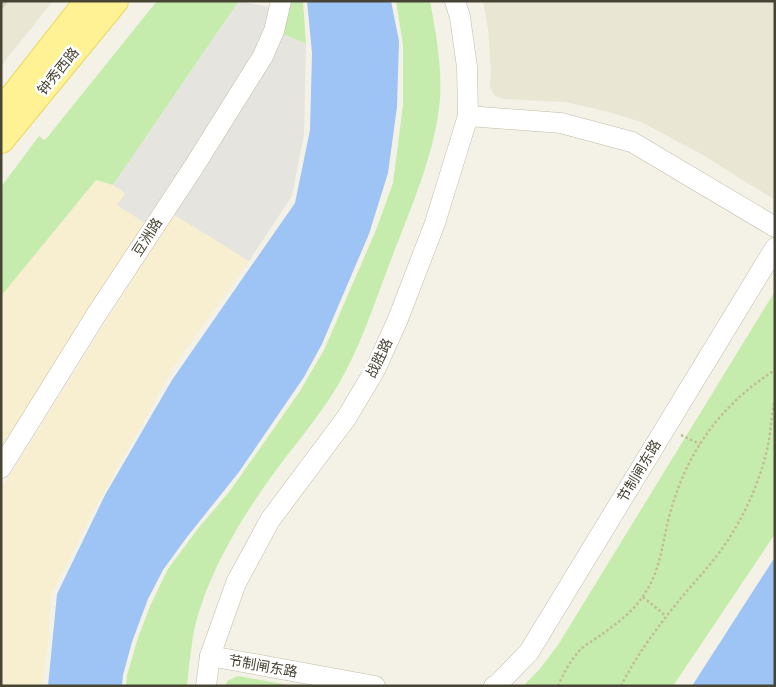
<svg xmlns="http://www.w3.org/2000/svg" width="776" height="687" font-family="Poppins,'Noto Sans SC',sans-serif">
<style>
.residential{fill:#e9e6d4}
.commercial{fill:#f8eed0}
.green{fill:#c5ecac}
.parking{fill:#e5e4df}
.water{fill:#9ec4f5}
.building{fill:#d7d0bb;stroke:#d2caae}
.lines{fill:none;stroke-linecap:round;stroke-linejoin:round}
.minor-casing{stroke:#c1bca8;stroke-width:21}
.major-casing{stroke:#ecd85d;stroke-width:28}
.path{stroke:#c3bb98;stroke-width:2.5;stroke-dasharray:2.5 2.5;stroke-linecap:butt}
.minor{stroke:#fff;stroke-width:20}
.major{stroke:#fff295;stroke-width:26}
.labels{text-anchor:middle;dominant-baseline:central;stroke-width:5;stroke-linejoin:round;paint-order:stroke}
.street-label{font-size:14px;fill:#484435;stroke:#fff}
</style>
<rect width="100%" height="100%" fill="#f4f2e6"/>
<!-- residential -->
<g class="residential">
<polygon points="1,1 53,1 1,66"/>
<polygon points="483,1 775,1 775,200 701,154 641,122 605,111 565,102 504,99 495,96 491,90 490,83 491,68 488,29"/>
</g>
<!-- commercial -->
<g class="commercial">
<polygon points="96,180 113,185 125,194 118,205 148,225 1,447 1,287"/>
<polygon points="173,214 249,261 174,366 92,514 51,595 48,641 42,686 1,686 1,490"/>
</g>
<!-- green -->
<g class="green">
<polygon points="157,1 239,1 113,185 96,180 1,296 1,187 39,136 44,140 46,139"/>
<polygon points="289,1 303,1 306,44 281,33"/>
<path d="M396,1h34c6,32 12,65 10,98 -5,57 -31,113 -51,166 -16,42 -30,86 -54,125 -20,33 -47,62 -69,94 -30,43 -58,91 -71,142 -4,19 -6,40 -8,60h-61l1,-11 11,-37 12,-32 18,-37 32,-43 30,-35 70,-100 24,-41 52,-120 17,-47 10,-78v-60z"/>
<polygon points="775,291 775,534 673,686 523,686 539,670 558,645"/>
<polygon points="238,676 294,686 226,686 227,681"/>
</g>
<!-- parking -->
<g class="parking">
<polygon points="239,1 270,7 261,38 250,62 148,225 117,205 125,194 113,185"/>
<polygon points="281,33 306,44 304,135 292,196 249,261 173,214"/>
</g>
<!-- water -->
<g class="water">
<polygon points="307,1 391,1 399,41 397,107 388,173 369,234 322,344 304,377 239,472 187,537 163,570 148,599 132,642 123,675 122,686 48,686 57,594 105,495 172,380 295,203 310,130 312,53"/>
<polygon points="775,557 775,686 692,686"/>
</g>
<!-- building -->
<polygon class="building" points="1,1 8,1 1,9"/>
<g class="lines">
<defs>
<g id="minor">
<polyline points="468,116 561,123 632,142 775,227"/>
<polyline points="1,468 96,315 193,168 263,56 274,31 281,1"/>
<polyline points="210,656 375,686"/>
<polyline points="206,686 210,656 236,583 270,520 347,417 375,370 398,319 435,223 468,116 467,67 460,17 455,1"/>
<polyline points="494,686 497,685 529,652 775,248"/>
</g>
<g id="major">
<polyline points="1,112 88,1"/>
<polyline points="1,140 115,1"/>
</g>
</defs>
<!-- minor casing -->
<use href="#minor" class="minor-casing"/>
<!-- major casing -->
<use href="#major" class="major-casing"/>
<!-- path -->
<g class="path">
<polyline points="681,435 700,444"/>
<polyline points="643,597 666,616"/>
<path d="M558,686c5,-12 13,-26 22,-36 6,-6 14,-10 21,-15 15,-11 32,-23 42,-39 17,-23 19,-51 26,-79 17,-64 50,-111 106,-147"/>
<path d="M621,686c17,-34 41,-65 65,-94 17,-19 34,-38 47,-60 17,-28 30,-60 36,-92 2,-14 3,-28 6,-41"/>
</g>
<!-- minor -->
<use href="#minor" class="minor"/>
<!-- major -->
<use href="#major" class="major"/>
</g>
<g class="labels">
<!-- street labels -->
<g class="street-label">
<text transform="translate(58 71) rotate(-51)">钟秀西路</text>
<text transform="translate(147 237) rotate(-57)">豆洲路</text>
<text transform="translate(379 358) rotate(-64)">战胜路</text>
<text transform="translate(639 471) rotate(-59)">节制闸东路</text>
<text transform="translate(263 666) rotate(10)">节制闸东路</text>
</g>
</g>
<!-- border -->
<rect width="776" height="687" fill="none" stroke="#484435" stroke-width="5"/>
</svg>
